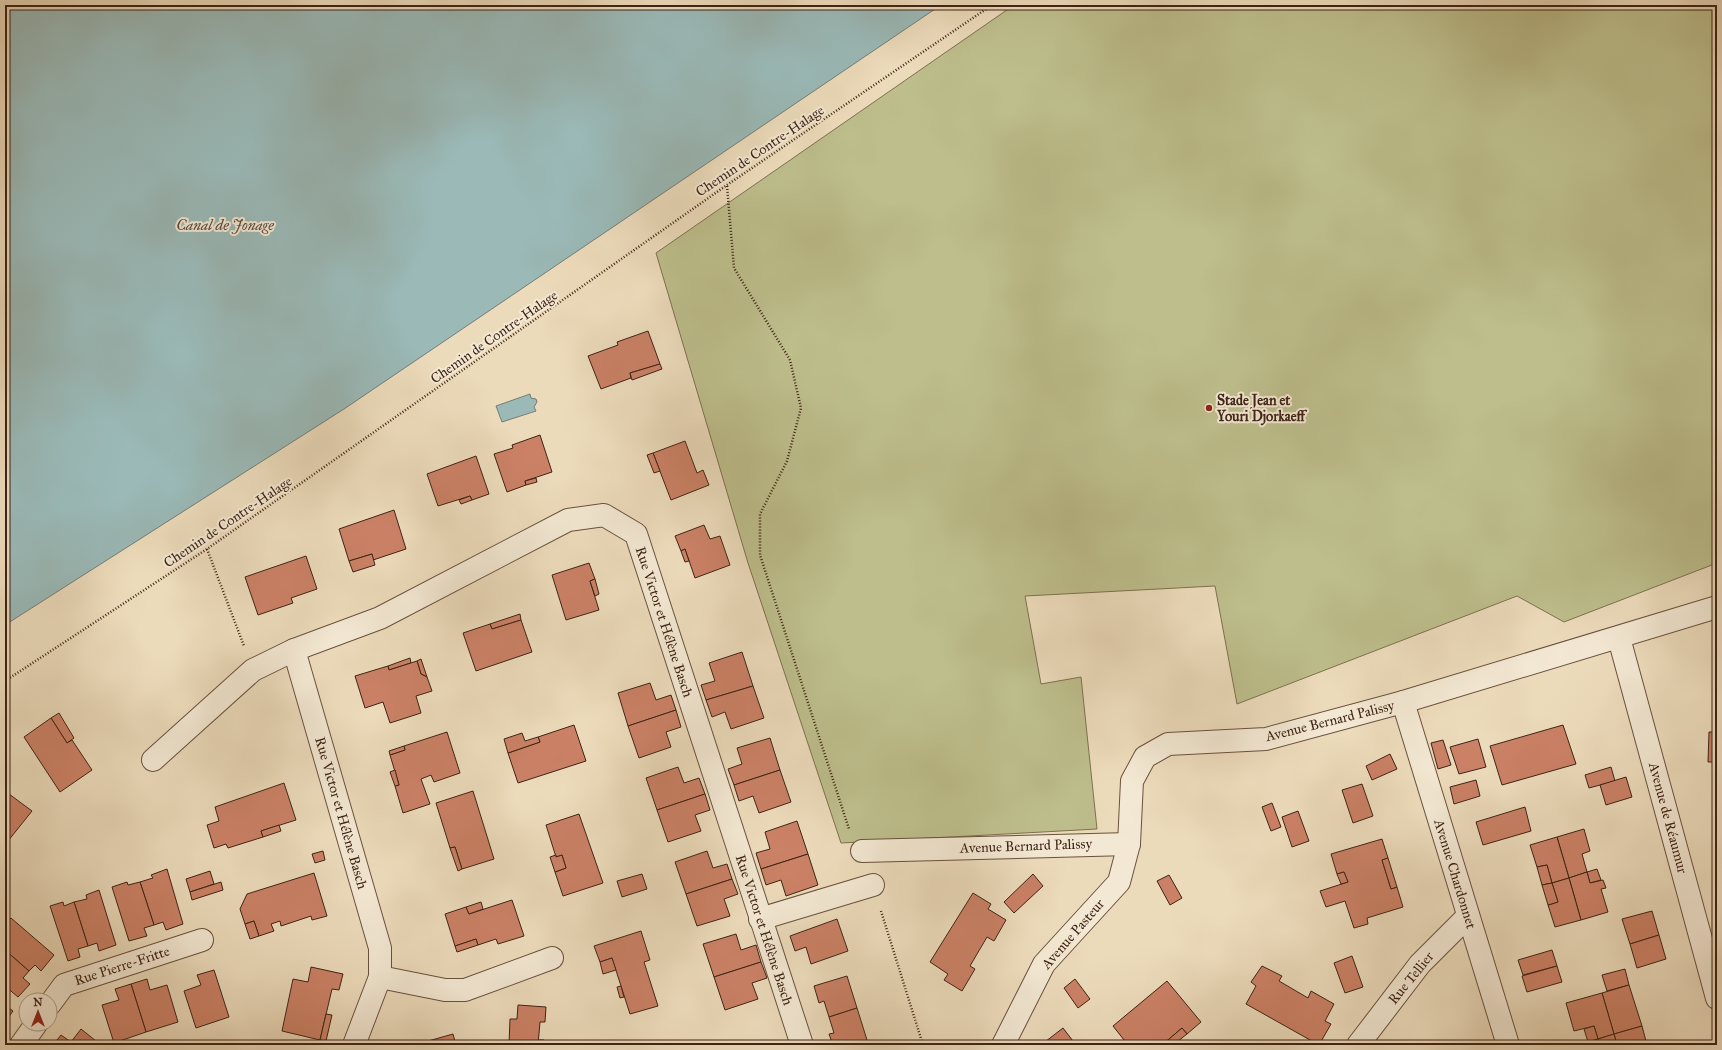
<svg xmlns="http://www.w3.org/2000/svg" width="1722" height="1050" font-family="'IM FELL Great Primer',serif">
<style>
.green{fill:#bdbe8c;stroke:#7e7050}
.water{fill:#9ab9b7;stroke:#757d76}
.building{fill:#cb8166;stroke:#3e2315}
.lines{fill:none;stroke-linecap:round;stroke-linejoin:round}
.minor-casing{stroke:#6a513e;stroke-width:24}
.path{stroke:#3e2315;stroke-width:2.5;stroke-dasharray:1 2;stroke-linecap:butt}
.minor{stroke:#f3e8d3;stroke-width:22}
.poi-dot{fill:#8f2418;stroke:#f3e8d3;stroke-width:1.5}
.labels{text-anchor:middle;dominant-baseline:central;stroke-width:4;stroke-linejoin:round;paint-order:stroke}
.street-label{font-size:14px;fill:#3e2315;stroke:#f3e8d3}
.poi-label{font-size:14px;font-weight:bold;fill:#3e2315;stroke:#f3e8d3;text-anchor:start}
.water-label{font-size:15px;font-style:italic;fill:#55483e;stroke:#f3e8d3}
</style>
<rect width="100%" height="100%" fill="#ecdbbb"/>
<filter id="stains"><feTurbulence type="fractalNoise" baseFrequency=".005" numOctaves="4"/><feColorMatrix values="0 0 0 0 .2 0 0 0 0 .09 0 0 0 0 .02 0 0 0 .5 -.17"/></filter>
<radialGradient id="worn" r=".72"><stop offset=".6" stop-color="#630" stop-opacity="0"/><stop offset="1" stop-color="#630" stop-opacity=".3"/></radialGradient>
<!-- green -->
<polygon class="green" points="1014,5 1717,5 1717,563 1564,622 1517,596 1237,704 1215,586 1025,596 1041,684 1081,677 1097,829 841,843 748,563 656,253"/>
<!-- water -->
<g class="water">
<polygon points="5,5 941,5 344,409 5,625"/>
<polygon points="530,394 531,398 536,399 537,402 534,407 536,411 502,422 496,406"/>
</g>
<!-- building -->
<g class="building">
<polygon points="648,331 660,364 630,373 631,378 601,389 588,356 618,345 617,342"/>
<polygon points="660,364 662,369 632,380 630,373"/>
<polygon points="540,435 552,472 525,481 526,485 507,492 494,454 513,448 512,445"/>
<polygon points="685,441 697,473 703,470 709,485 671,500 653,453"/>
<polygon points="653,453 660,471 654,473 647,455"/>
<polygon points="476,456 489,494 472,500 470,496 438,506 427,474"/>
<polygon points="536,478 537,482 526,485 525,481"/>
<polygon points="470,496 472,500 461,504 459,500"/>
<polygon points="394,510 406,549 373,560 372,554 349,561 339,529"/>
<polygon points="704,525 710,539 720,536 730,565 695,578 685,549 681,551 675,536"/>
<polygon points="685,549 689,561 685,562 681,551"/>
<polygon points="372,554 375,565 353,572 349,561"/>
<polygon points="306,556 317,589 291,598 293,603 258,615 245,577"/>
<polygon points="589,563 595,579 590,581 599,610 566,620 552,575"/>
<polygon points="595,579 599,594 595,596 590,581"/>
<polygon points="520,614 521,620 492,629 490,624"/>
<polygon points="521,620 532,652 476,671 463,633 490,624 492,629"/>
<polygon points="742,652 753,686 706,700 701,685 715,681 709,663"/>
<polygon points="410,658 411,663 389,670 388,666"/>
<polygon points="421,659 427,677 421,674 417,661"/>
<polygon points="417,661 421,674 427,677 432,691 416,696 421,713 390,723 383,702 365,708 355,676 388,666 389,670"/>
<polygon points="650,683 656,700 671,695 676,710 628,726 618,693"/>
<polygon points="753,686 764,718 731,729 725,712 712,717 706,700"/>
<polygon points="676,710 681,727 666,732 671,747 639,758 628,726"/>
<polygon points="59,713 74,738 67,743 51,718"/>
<polygon points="51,718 67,743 72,740 92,770 60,792 24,737"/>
<polygon points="574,725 586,761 518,783 508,753 540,742 538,737"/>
<polygon points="1563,725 1576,764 1502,785 1490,746"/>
<polygon points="447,732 460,773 434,782 431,775 421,779 430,804 403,813 395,786 399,785 390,755 405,750 404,746"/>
<polygon points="1709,732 1717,732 1717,762 1708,762"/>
<polygon points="522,733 525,741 538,737 540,742 508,753 504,739"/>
<polygon points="770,738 780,770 734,785 728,769 742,764 737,748"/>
<polygon points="1478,739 1486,767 1459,774 1450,747"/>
<polygon points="1443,740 1451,765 1438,769 1431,743"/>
<polygon points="404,746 405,750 390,755 389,751"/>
<polygon points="1390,754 1397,769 1372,780 1366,766"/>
<polygon points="678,767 684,783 699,778 705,794 657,810 646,778"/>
<polygon points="1611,767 1615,781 1589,788 1585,775"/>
<polygon points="395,770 399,785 395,786 390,772"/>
<polygon points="780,770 791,802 759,813 753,796 739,801 734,785"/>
<polygon points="1626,777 1632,797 1606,805 1600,785"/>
<polygon points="1476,780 1480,796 1454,804 1450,787"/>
<polygon points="284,783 296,820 261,831 263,837 228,848 226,844 214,848 207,825 219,821 215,807"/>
<polygon points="1362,784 1373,816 1353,823 1342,790"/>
<polygon points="5,791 32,811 8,841 5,839"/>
<polygon points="473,791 494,859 462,869 455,847 450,848 436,803"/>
<polygon points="705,794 710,810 695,815 701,831 668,842 657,810"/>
<polygon points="1272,803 1281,827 1271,831 1262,807"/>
<polygon points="1525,807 1531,831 1483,845 1476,822"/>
<polygon points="1298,811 1309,841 1292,847 1282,817"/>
<polygon points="579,814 603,883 563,896 555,872 566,868 562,855 556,857 546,825"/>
<polygon points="797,821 808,854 761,869 756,853 770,849 765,832"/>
<polygon points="279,825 281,831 263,837 261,831"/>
<polygon points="1584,829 1590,851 1582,854 1587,872 1569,878 1557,837"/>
<polygon points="1557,837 1569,878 1552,883 1547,865 1537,867 1530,845"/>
<polygon points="1382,839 1388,858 1382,860 1391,889 1397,887 1403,907 1367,918 1368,924 1354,928 1345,901 1326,907 1320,891 1348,882 1344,872 1337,874 1331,854"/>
<polygon points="455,847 462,869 458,871 450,848"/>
<polygon points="323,851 325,860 315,863 312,854"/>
<polygon points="707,851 713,868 727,864 732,879 686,894 675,862"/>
<polygon points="808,854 818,885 786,896 781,880 766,885 761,869"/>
<polygon points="556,855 556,857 562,855 566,868 555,872 550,857"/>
<polygon points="1388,858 1397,887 1391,889 1382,860"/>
<polygon points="1547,865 1552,883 1542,885 1537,867"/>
<polygon points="167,869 183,924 166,930 163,922 154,925 140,882 153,878 151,875"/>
<polygon points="1597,869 1601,880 1590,883 1587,872"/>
<polygon points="210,871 214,884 190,892 186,879"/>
<polygon points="1344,872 1348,882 1341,884 1337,874"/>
<polygon points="1587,872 1590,883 1603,880 1606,888 1601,889 1608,912 1581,920 1569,878"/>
<polygon points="314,873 327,916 312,920 311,916 281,926 280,921 271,924 274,931 259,936 254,921 245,924 240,909 247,894"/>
<polygon points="642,874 647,889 622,897 617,881"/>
<polygon points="1033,874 1043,886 1014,913 1004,902"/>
<polygon points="1169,875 1182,898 1170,905 1157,881"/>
<polygon points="1569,878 1581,920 1555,927 1548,905 1558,902 1552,883"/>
<polygon points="732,879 738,894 724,899 730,916 697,926 686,894"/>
<polygon points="127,882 128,885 140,882 154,925 144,928 147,936 129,941 112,887"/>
<polygon points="221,882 223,890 192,900 190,892"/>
<polygon points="1552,883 1558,902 1548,905 1542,885"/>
<polygon points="99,890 116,945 99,951 97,943 88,946 74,902 87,899 86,895"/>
<polygon points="973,893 991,904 988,909 1006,920 994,941 987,937 970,966 975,969 962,991 944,980 948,974 930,962"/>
<polygon points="512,900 524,936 498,944 496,939 478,945 476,939 455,946 445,914 466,907 469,914"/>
<polygon points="63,902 64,906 74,902 88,946 78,949 80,957 68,961 50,906"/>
<polygon points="481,902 483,909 469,914 466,907"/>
<polygon points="1652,911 1659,935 1630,944 1622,919"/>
<polygon points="11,918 54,955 41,971 35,965 29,971 5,950 5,924"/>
<polygon points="837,919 848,951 811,964 806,947 795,951 790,936"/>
<polygon points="254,921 259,936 250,939 245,924"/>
<polygon points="641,931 650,960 644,962 658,1006 630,1014 612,958 600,962 594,946"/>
<polygon points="736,934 741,950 756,945 761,962 714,977 703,944"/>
<polygon points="1659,935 1666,959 1637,968 1630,944"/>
<polygon points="476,939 478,945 457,952 455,946"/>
<polygon points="5,950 29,971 23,978 30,984 18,997 5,986"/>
<polygon points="1552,950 1557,966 1523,975 1518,960"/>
<polygon points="1352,956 1363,987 1345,993 1334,963"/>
<polygon points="612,958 616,970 603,974 600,962"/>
<polygon points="761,962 767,978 752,983 758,999 725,1010 714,977"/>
<polygon points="1262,966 1282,976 1279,981 1308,998 1311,991 1334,1004 1325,1021 1331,1024 1319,1045 1246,1004 1256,986 1251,982"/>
<polygon points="1557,966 1562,982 1527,992 1522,976"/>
<polygon points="311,967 343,974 339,990 332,989 320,1040 282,1031 293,979 308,982"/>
<polygon points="1625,969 1629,985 1607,991 1602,975"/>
<polygon points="214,970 229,1017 196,1028 184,991 201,985 197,975"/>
<polygon points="847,976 857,1008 829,1017 824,1001 819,1003 814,986"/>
<polygon points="147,979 150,990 167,985 178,1022 146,1032 131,984"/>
<polygon points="1075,979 1090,999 1078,1008 1064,988"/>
<polygon points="1167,981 1201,1022 1187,1034 1182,1028 1162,1045 1128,1045 1113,1026"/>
<polygon points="131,984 146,1032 114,1043 102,1005 119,1000 115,989"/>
<polygon points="1629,985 1642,1026 1614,1034 1602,993"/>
<polygon points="621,986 624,997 620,998 617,987"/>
<polygon points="1602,993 1614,1034 1598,1039 1594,1026 1574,1031 1566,1003"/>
<polygon points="5,1005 13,1011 5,1022"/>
<polygon points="518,1005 546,1007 545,1022 540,1022 538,1045 509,1045 510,1019 517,1019"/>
<polygon points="857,1008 867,1040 853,1045 833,1045 829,1034 834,1033 829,1017"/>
<polygon points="326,1014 332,1015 326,1041 320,1040"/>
<polygon points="1594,1026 1598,1039 1588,1042 1584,1029"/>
<polygon points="1642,1026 1647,1045 1617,1045 1614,1034"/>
<polygon points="1063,1028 1076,1045 1041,1045"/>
<polygon points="1182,1028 1187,1034 1173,1045 1162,1045"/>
<polygon points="81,1029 101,1045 53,1045 61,1035 71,1042"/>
<polygon points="453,1034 456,1045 414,1045"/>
<polygon points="1614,1034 1617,1045 1600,1045 1598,1039"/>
<polygon points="1598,1039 1600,1045 1589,1045 1588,1042"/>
<polygon points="539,1040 544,1040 544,1045 538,1045"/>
</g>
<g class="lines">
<defs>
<g id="minor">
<polyline points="1619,638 1717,998"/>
<polyline points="294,650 380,948 380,977 354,1045"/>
<polyline points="1403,702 1508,1045"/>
<polyline points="153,760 253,670 294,650 380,618 568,520 604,515 636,534 802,1045"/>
<polyline points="862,851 1129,844"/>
<polyline points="760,919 873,885"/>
<polyline points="380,977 445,990 465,990 552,958"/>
<polyline points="50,1004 64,985 202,940"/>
<polyline points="21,1045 36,1024"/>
<polyline points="1003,1045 1044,964 1119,882 1129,844 1132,781 1145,757 1168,744 1266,739 1403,702 1717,607"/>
<polyline points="1358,1045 1420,964 1468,916"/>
</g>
</defs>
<!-- minor casing -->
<use href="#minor" class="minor-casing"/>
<!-- path -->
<g class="path">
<polyline points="727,186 734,268 790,360 801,408 787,461 760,514 760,555 849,829"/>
<polyline points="207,549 244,646"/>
<polyline points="5,681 207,549 727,185 992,5"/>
<polyline points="881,911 923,1045"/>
</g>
<!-- minor -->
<use href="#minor" class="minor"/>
</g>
<!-- markers -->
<circle class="poi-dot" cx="1209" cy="408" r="4"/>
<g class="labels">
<!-- street labels -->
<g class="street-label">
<text transform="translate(760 151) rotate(-34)">Chemin de Contre-Halage</text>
<text transform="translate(494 337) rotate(-35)">Chemin de Contre-Halage</text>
<text transform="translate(228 522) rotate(-34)">Chemin de Contre-Halage</text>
<text transform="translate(664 622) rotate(72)">Rue Victor et Hélène Basch</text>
<text transform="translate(1330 721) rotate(-14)">Avenue Bernard Palissy</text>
<text transform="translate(341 813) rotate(74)">Rue Victor et Hélène Basch</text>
<text transform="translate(1668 818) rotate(75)">Avenue de Réaumur</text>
<text transform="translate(1026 846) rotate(-2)">Avenue Bernard Palissy</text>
<text transform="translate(1455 874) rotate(73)">Avenue Chardonnet</text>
<text transform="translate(764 930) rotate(72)">Rue Victor et Hélène Basch</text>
<text transform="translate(1073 934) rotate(-49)">Avenue Pasteur</text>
<text transform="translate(122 966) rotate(-18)">Rue Pierre-Fritte</text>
<text transform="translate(1411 978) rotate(-51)">Rue Tellier</text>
</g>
<!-- poi labels -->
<g class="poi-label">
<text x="1217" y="400">Stade Jean et<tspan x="1217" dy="16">Youri Djorkaeff</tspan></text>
</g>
<!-- water labels -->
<g class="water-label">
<text x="225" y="225">Canal de Jonage</text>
</g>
</g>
<!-- margin -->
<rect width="1722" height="1050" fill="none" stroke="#ecdbbb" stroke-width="20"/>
<rect x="6" y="6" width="1710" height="1038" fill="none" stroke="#3e2315" stroke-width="2"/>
<rect x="10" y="10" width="1702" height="1030" fill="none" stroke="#3e2315"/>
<!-- north arrow -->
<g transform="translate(38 1012)"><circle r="19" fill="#f3e8d3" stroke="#ab9987"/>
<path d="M0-3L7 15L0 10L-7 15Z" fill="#8f2418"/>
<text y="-6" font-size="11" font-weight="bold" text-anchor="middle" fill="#3e2315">N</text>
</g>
<rect width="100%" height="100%" filter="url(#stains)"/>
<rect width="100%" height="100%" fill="url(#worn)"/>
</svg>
